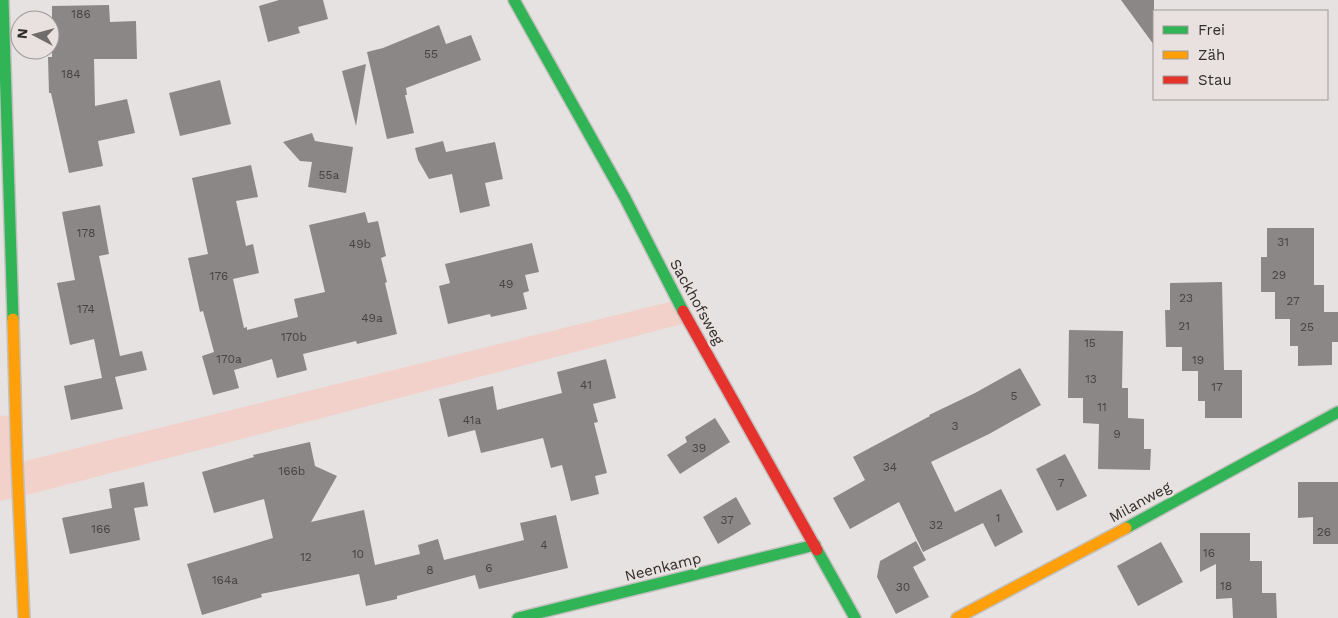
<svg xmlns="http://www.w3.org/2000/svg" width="1338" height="618" font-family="'Work Sans',sans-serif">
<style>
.green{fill:#f2d1ca}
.building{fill:#8a8786}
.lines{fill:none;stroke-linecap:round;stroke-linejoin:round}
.fast-casing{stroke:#c3c0bf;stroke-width:14}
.slow-casing{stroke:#c3c0bf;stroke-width:14}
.jam-casing{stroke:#c3c0bf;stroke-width:14}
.fast{stroke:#30b455;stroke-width:11}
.slow{stroke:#ff9f0a;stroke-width:11}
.jam{stroke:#e5322d;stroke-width:11}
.labels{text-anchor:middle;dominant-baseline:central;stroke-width:5;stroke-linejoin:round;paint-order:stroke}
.number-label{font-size:12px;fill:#464443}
.street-label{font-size:15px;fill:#302d2d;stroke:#e8e1df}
</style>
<rect width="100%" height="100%" fill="#e6e2e1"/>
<!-- green -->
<g class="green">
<polygon points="677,300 690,322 19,497 17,463"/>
<polygon points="16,415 16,498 0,501 0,416"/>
</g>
<!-- building -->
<g class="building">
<polygon points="279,0 323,0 328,19 298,27 300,33 268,42 259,6"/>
<polygon points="1121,0 1154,0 1154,45"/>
<polygon points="109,5 110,22 136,21 137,59 94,59 95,106 127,99 135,133 98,141 103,166 69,173 51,93 49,93 48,57 52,57 52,6"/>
<polygon points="439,25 446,44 471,35 481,60 406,88 407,95 405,95 414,133 387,139 367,52 383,48"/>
<polygon points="366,64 356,126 342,71"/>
<polygon points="220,80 231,124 180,136 169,93"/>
<polygon points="312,133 315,141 353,147 346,193 308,187 312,162 300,161 283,142"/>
<polygon points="443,141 446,152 495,142 503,179 485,183 490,206 460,213 452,174 429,179 418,160 415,148"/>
<polygon points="251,165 258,197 236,201 246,246 253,244 259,273 233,279 244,328 247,327 247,330 298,317 294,299 325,292 309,225 365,212 368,223 378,221 386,256 381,258 387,282 385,283 397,334 357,344 356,341 303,354 307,370 277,378 272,359 234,370 239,388 213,395 202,356 214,352 203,311 200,312 188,258 208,254 192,178"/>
<polygon points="100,205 109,254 99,256 120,356 142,351 147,370 115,377 123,409 71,420 64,386 102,378 94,339 70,345 57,283 75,280 62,212"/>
<polygon points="1267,228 1314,228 1314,285 1324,285 1324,312 1338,312 1338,342 1332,342 1332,365 1298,366 1298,346 1290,346 1290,319 1275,319 1275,292 1261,292 1261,257 1267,257"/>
<polygon points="532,243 539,272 525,275 529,291 523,293 527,309 491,317 490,314 448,324 439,286 450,283 445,264"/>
<polygon points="1222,282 1224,370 1242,370 1242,418 1205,418 1205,401 1198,401 1198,371 1182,371 1182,347 1166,347 1165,310 1170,310 1170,283"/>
<polygon points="1069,330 1123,331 1122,388 1128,388 1128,418 1144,419 1144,449 1151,449 1150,470 1098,469 1099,424 1083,423 1083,398 1068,398"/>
<polygon points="606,359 616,398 593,404 598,422 594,423 607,473 595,476 599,494 571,501 562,465 551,468 543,438 481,453 475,430 448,437 439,399 493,386 497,410 562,393 557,372"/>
<polygon points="1020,368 1041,405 989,434 931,462 955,512 1001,489 1023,532 995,547 983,523 923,552 899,502 850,529 833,498 865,480 853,457 930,416 929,415 975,393"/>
<polygon points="715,418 730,442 680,474 667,455 687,442 685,437"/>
<polygon points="310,442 315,466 337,476 311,522 364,510 375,565 420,554 418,545 438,539 444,560 524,540 520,523 556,515 568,568 479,589 475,575 397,596 397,599 366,606 359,574 261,594 262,597 202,615 187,564 273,538 264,499 214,513 202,472 254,457 253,455"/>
<polygon points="1065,454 1087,496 1057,511 1036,469"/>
<polygon points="144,482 148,506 134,508 140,540 70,554 62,518 112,508 109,489"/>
<polygon points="1298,482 1338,482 1338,544 1313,544 1313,517 1298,518"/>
<polygon points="736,497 751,524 718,544 703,517"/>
<polygon points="1200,533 1250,533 1250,561 1262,561 1262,593 1276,593 1277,618 1233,618 1232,598 1216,599 1216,564 1200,572"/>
<polygon points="916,541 926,560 913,567 929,597 896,614 877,577 880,561"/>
<polygon points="1161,542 1183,582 1138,606 1117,566"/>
</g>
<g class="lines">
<defs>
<g id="fast">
<polyline points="3,0 13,319"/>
<polyline points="514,0 625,198 683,311"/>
<polyline points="1126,528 1338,412"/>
<polyline points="817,550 855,618"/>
<polyline points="518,618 815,545"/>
</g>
<g id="slow">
<polyline points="13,319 17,463 24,618"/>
<polyline points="957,618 1126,528"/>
</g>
<polyline id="jam" points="683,311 817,550"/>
</defs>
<!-- fast casing -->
<use href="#fast" class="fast-casing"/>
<!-- slow casing -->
<use href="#slow" class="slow-casing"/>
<!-- jam casing -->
<use href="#jam" class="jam-casing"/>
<!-- fast -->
<use href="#fast" class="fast"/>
<!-- slow -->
<use href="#slow" class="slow"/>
<!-- jam -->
<use href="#jam" class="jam"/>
</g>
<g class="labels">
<!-- number labels -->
<g class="number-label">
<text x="81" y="14">186</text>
<text x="431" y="54">55</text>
<text x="71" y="74">184</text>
<text x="329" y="175">55a</text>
<text x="86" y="233">178</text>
<text x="1283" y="242">31</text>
<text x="360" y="244">49b</text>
<text x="1279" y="275">29</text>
<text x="219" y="276">176</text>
<text x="506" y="284">49</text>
<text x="1186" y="298">23</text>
<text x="1293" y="301">27</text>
<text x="86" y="309">174</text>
<text x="372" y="318">49a</text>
<text x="1184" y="326">21</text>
<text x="1307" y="327">25</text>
<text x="294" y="337">170b</text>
<text x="1090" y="343">15</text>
<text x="229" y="359">170a</text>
<text x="1198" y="360">19</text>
<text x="1091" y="379">13</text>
<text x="586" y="385">41</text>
<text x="1217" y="387">17</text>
<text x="1014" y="396">5</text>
<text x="1102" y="407">11</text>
<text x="472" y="420">41a</text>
<text x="955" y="426">3</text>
<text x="1117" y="434">9</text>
<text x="699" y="448">39</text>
<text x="890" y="467">34</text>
<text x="292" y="471">166b</text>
<text x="1061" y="483">7</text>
<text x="998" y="518">1</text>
<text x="727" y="520">37</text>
<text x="936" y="525">32</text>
<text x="101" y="529">166</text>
<text x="1324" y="532">26</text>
<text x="544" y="545">4</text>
<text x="1209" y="553">16</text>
<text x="358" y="554">10</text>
<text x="306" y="557">12</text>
<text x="489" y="568">6</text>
<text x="430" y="570">8</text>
<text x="225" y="580">164a</text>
<text x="1226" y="586">18</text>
<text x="903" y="587">30</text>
</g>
<!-- street labels -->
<g class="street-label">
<text transform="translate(697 302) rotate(61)">Sackhofsweg</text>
<text transform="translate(1140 502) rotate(-29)">Milanweg</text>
<text transform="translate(663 567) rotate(-14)">Neenkamp</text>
</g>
</g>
<!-- legend -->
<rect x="1153" y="10" width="175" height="90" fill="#e8e1df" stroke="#9e9998"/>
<rect x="1163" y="26" width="25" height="8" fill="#30b455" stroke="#9e9998"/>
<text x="1198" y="35" font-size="15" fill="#302d2d">Frei</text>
<rect x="1163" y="51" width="25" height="8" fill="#ff9f0a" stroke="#9e9998"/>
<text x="1198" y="60" font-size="15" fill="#302d2d">Zäh</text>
<rect x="1163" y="76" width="25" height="8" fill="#e5322d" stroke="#9e9998"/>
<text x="1198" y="85" font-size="15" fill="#302d2d">Stau</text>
<!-- north arrow -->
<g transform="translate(35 35) rotate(276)"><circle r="24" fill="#e8e1df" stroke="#9e9998"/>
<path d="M0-4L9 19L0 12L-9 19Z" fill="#706c6c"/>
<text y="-8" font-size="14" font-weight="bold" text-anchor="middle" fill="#302d2d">N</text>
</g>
</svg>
